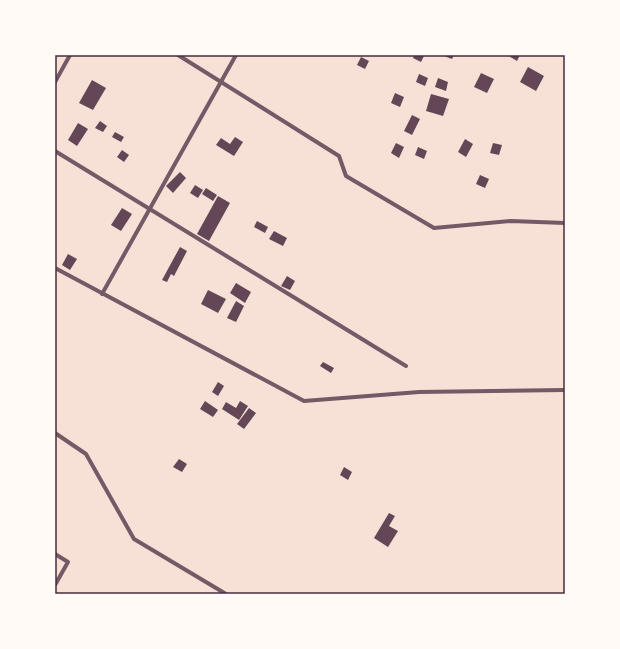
<svg xmlns="http://www.w3.org/2000/svg" width="620" height="649" font-family="Helvetica,sans-serif">
<style>
.building{fill:#644757}
.lines{fill:none;stroke-linecap:round;stroke-linejoin:round}
.minor{stroke:#755966;stroke-width:4}
.neatline{fill:none;stroke:#4a2c40;stroke-width:1.5}
</style>
<rect width="100%" height="100%" fill="#f7e1d7"/>
<!-- building -->
<g class="building">
<polygon points="414,55 423,55 424,56 421,62 413,58"/>
<polygon points="445,55 454,55 452,59 444,56"/>
<polygon points="507,55 520,55 517,61"/>
<polygon points="361,57 369,61 365,69 357,65"/>
<polygon points="528,67 544,76 536,91 520,82"/>
<polygon points="481,73 494,79 487,93 474,87"/>
<polygon points="419,74 428,78 425,86 416,82"/>
<polygon points="438,78 448,82 446,91 435,87"/>
<polygon points="92,80 106,88 93,110 79,103"/>
<polygon points="395,93 404,97 400,107 391,103"/>
<polygon points="431,94 449,99 443,116 426,111"/>
<polygon points="412,115 420,119 412,135 404,131"/>
<polygon points="100,121 107,126 103,132 95,128"/>
<polygon points="78,123 88,129 77,146 68,140"/>
<polygon points="115,132 124,137 121,142 112,137"/>
<polygon points="235,137 243,142 234,156 216,145 221,138 230,144"/>
<polygon points="465,139 473,144 466,157 458,152"/>
<polygon points="396,143 404,147 399,158 391,153"/>
<polygon points="493,143 502,145 499,155 490,153"/>
<polygon points="418,147 427,151 424,159 415,155"/>
<polygon points="122,150 129,155 124,162 117,157"/>
<polygon points="180,172 186,178 173,193 166,186"/>
<polygon points="480,175 489,179 485,188 476,184"/>
<polygon points="195,185 203,190 198,198 190,193"/>
<polygon points="206,188 217,195 213,201 202,194"/>
<polygon points="218,196 230,203 209,241 197,234"/>
<polygon points="122,208 132,214 121,231 111,225"/>
<polygon points="257,221 268,227 265,233 254,227"/>
<polygon points="274,231 287,238 283,246 269,239"/>
<polygon points="180,247 187,251 174,276 171,274 167,282 162,280"/>
<polygon points="68,254 77,259 70,270 62,265"/>
<polygon points="287,276 295,281 290,290 281,286"/>
<polygon points="236,283 251,292 245,303 230,293"/>
<polygon points="208,290 226,299 218,313 201,304"/>
<polygon points="236,301 244,306 236,322 227,318"/>
<polygon points="323,362 334,368 331,373 320,366"/>
<polygon points="218,382 224,386 218,396 212,392"/>
<polygon points="205,401 218,410 213,417 200,409"/>
<polygon points="240,401 248,406 239,420 222,409 226,402 236,408"/>
<polygon points="249,408 256,413 244,429 237,424"/>
<polygon points="179,459 187,464 182,472 173,467"/>
<polygon points="344,467 352,472 348,480 340,475"/>
<polygon points="389,513 395,516 389,526 398,531 388,547 374,538"/>
</g>
<g class="lines">
<!-- minor -->
<g class="minor">
<polyline points="178,55 339,156 346,176 434,228 511,221 565,223"/>
<polyline points="55,82 70,55"/>
<polyline points="55,151 406,366"/>
<polyline points="55,268 304,401 419,392 565,390"/>
<polyline points="102,294 236,55"/>
<polyline points="55,433 86,454 134,539 226,594"/>
<polyline points="55,554 68,562 55,585"/>
</g>
</g>
<!-- border -->
<rect width="620" height="649" fill="none" stroke="#fffaf5" stroke-width="112"/>
<rect x="56" y="56" width="508" height="537" class="neatline"/>
</svg>
